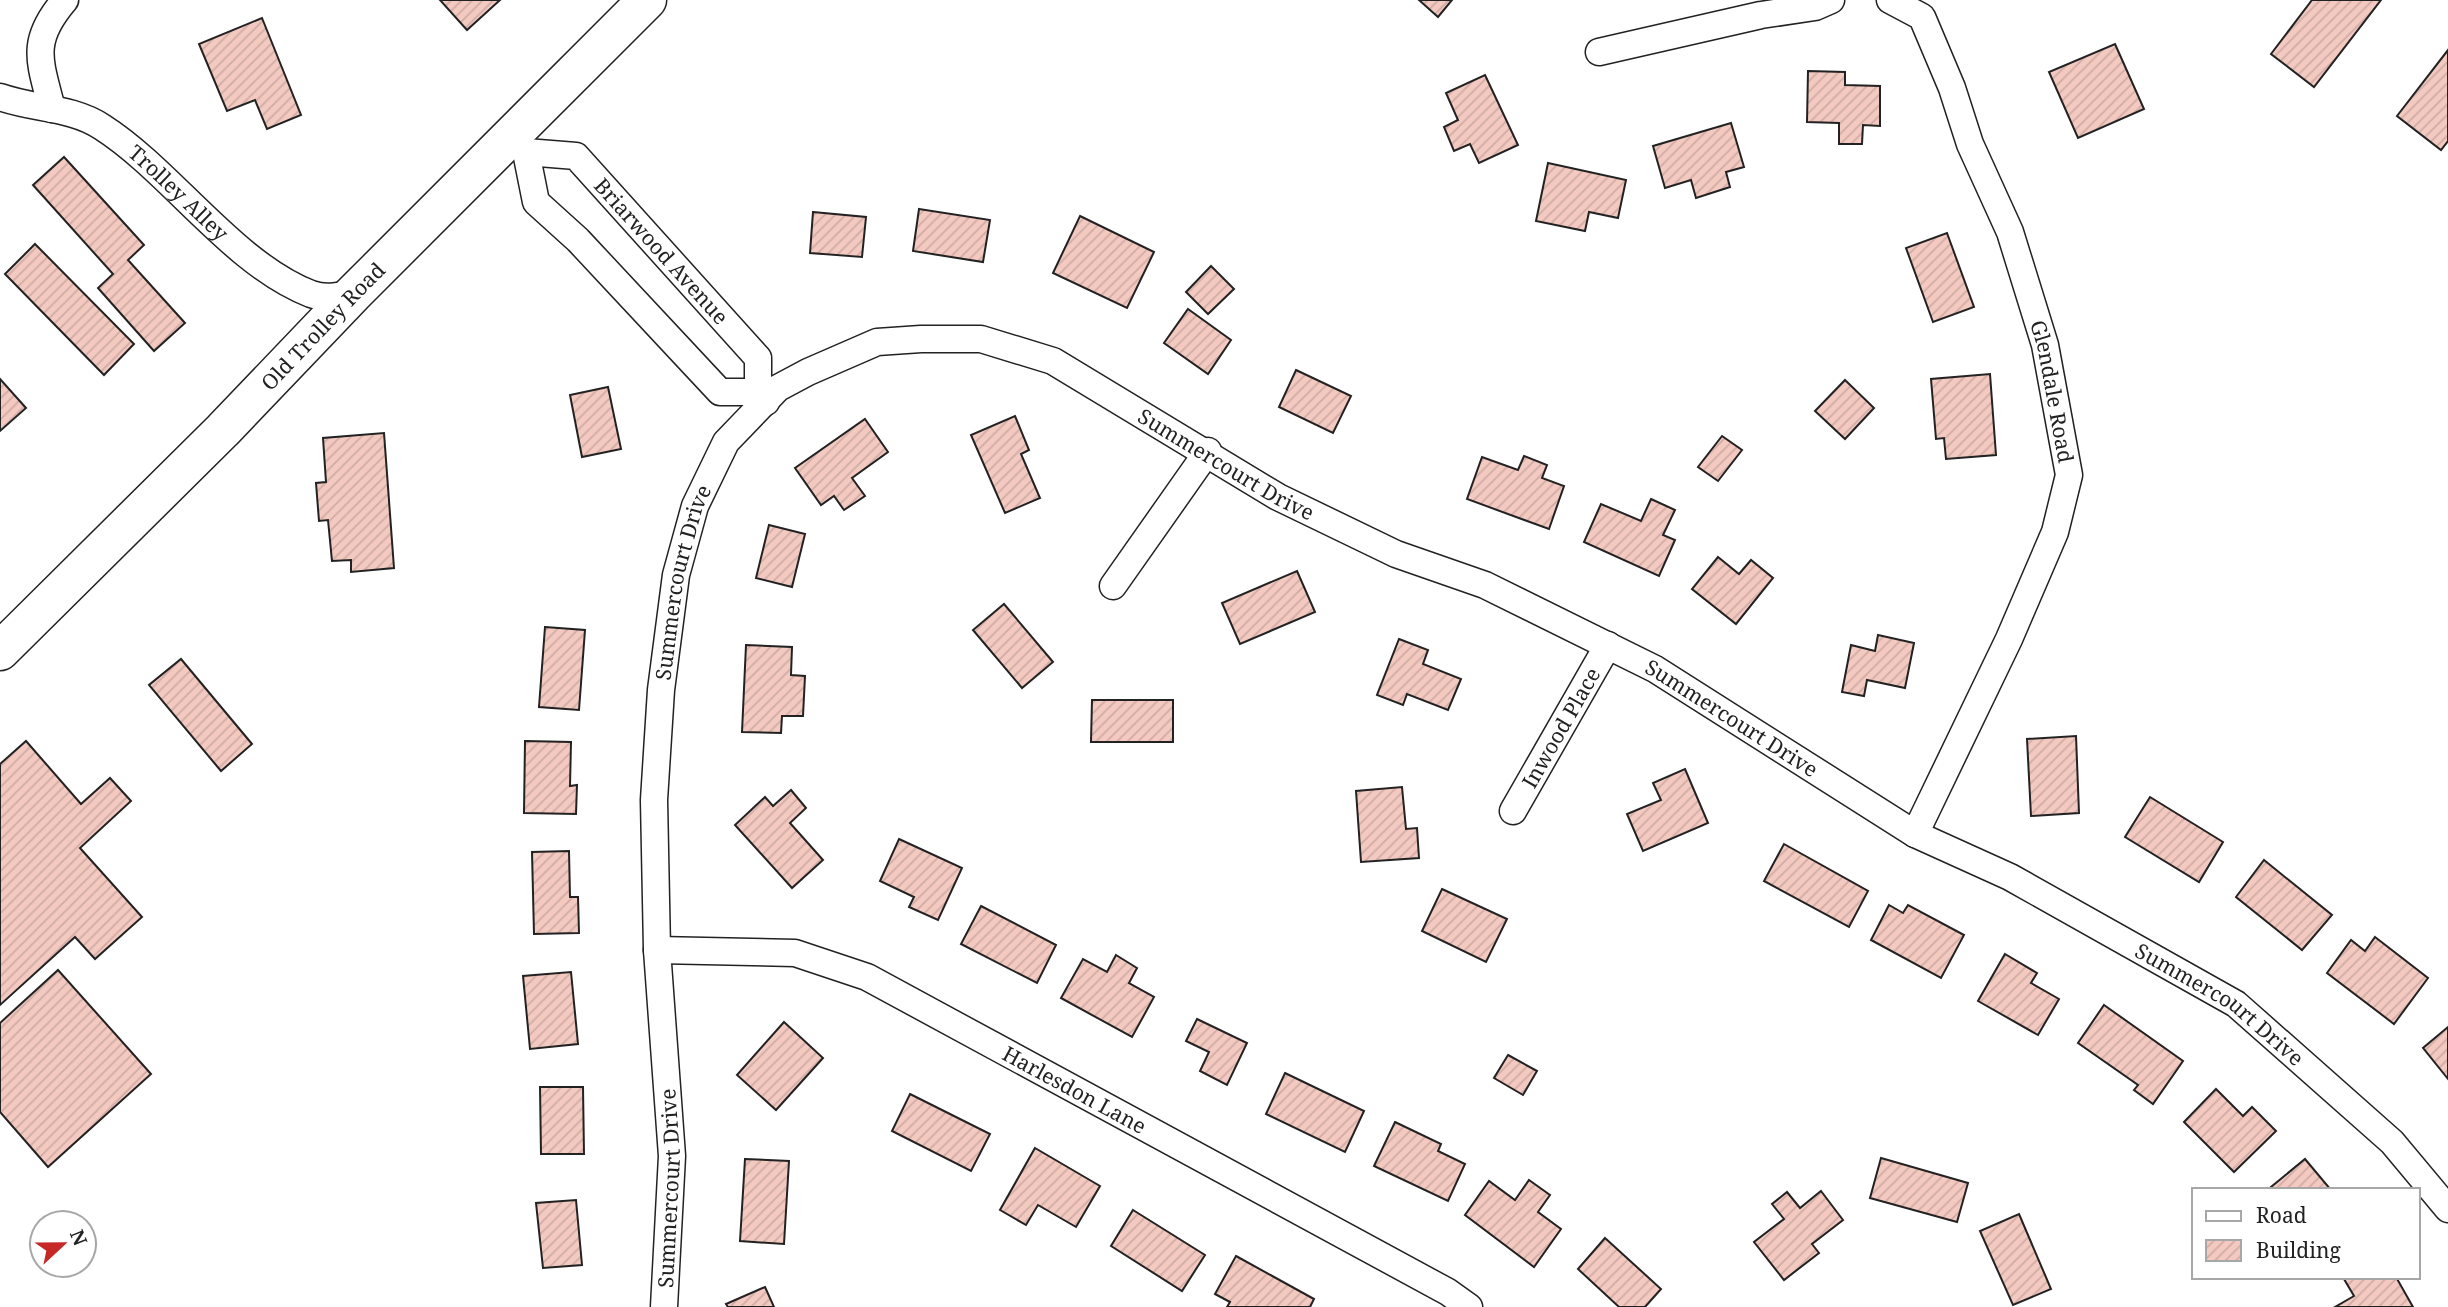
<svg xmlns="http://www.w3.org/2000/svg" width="2448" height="1307" font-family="'Noto Serif',serif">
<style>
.building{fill:url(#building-hatch);stroke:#222;stroke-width:2}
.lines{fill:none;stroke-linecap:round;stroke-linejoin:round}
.minor-casing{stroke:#222;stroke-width:29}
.primary-casing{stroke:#222;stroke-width:41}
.minor{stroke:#fff;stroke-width:26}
.primary{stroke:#fff;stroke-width:38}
.labels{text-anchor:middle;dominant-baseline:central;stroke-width:5;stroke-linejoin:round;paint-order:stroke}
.street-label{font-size:21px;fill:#222;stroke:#fff}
</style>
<defs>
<pattern id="building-hatch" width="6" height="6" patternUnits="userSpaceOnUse" patternTransform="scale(1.75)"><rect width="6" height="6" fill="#f3c9c0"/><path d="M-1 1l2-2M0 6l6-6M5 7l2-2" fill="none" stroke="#d0aca5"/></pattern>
</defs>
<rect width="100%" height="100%" fill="#fff"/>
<!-- building -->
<g class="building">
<polygon points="440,0 500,0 467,30"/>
<polygon points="1419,0 1452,0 1438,17"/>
<polygon points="2312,0 2381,0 2314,87 2271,54"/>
<polygon points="262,18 301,115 267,129 255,100 227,111 199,44"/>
<polygon points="2115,44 2144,109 2078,138 2049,72"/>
<polygon points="2448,50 2448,141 2441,150 2397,116"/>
<polygon points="1808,71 1845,72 1845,85 1880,86 1880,126 1863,125 1862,144 1839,144 1839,123 1807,122"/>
<polygon points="1485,75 1518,145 1479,163 1470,144 1454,151 1444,127 1458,120 1446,93"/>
<polygon points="1731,123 1744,167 1726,172 1730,187 1696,198 1691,180 1665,188 1653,146"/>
<polygon points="64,157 144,245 128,260 185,323 154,351 98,288 113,274 33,185"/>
<polygon points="1548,163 1626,180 1618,218 1589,212 1585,231 1536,221"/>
<polygon points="919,209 990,220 983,262 913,251"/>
<polygon points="813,212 866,217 862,257 810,253"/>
<polygon points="1080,216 1154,252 1127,308 1053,273"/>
<polygon points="1947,233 1974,307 1933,322 1906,248"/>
<polygon points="35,244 134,344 104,375 5,274"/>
<polygon points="1211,266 1234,289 1208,314 1186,292"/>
<polygon points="1188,309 1231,340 1208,374 1164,343"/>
<polygon points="1296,370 1351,396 1333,433 1279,407"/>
<polygon points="1990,374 1996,455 1946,459 1944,438 1936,439 1931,379"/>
<polygon points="0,379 26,408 0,431"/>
<polygon points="1845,380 1874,408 1845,439 1815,411"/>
<polygon points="608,387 621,449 582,457 570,395"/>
<polygon points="1015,416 1029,450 1021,454 1040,498 1005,513 971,435"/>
<polygon points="865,419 888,452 852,478 865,496 844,510 834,496 821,505 795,468"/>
<polygon points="384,433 394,568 351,572 351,560 332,561 328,520 319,521 316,483 326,482 323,438"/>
<polygon points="1722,436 1742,450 1718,481 1698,467"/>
<polygon points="1524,456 1547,465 1542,478 1564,486 1549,529 1467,499 1482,457 1518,470"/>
<polygon points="1651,499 1675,510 1663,535 1675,540 1659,576 1584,542 1601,504 1641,521"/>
<polygon points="769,525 805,534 792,587 756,578"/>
<polygon points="1718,557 1739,574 1751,560 1773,578 1736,624 1692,589"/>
<polygon points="1297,571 1315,612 1240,644 1222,603"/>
<polygon points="1004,604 1053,662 1022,688 973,630"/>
<polygon points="545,627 585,630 579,710 539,707"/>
<polygon points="1878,635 1914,643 1905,688 1867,680 1864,696 1842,692 1851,645 1875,651"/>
<polygon points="1399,639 1428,650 1423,664 1461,679 1448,710 1407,694 1403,705 1377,695"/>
<polygon points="746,645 792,647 791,675 805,676 803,716 782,716 781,733 742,732"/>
<polygon points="181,659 252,744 221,771 149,685"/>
<polygon points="1092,700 1173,700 1173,742 1091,742"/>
<polygon points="2076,736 2079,813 2031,816 2027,739"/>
<polygon points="26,741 81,804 110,778 131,801 80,848 142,917 95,959 75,937 0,1005 0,764"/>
<polygon points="525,741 571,742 570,786 577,785 576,814 524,813"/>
<polygon points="1685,769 1708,823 1643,851 1627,814 1661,800 1653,783"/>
<polygon points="1402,787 1406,829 1417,828 1419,858 1361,862 1356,791"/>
<polygon points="791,790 806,808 790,823 823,860 792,888 735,825 765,797 773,806"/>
<polygon points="2150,797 2223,842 2199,882 2125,837"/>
<polygon points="899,839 962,868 938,920 909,907 914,897 880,881"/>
<polygon points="1784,844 1868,891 1849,927 1764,881"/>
<polygon points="569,851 570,897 578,897 579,933 534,934 532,852"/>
<polygon points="2264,860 2332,915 2302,950 2236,897"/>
<polygon points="1442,889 1507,919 1486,962 1422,931"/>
<polygon points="1889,905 1903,913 1908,905 1964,935 1941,978 1871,940"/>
<polygon points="981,906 1056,945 1037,983 961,944"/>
<polygon points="2375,937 2428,978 2394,1024 2327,973 2351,940 2365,951"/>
<polygon points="2005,954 2037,973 2031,983 2059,999 2038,1035 1978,1001"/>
<polygon points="1116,955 1137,968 1129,983 1154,997 1132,1037 1061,998 1083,959 1107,972"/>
<polygon points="58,970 151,1074 48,1167 0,1112 0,1023"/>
<polygon points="571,972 578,1044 530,1049 523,976"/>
<polygon points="2104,1005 2183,1061 2153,1104 2134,1090 2138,1085 2078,1043"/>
<polygon points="1197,1019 1247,1043 1227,1085 1200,1071 1209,1052 1186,1041"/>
<polygon points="784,1022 823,1058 776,1110 737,1075"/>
<polygon points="2448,1027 2448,1079 2423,1048"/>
<polygon points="1508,1055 1537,1071 1523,1095 1494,1078"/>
<polygon points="1285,1073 1364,1111 1345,1152 1266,1114"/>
<polygon points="540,1087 583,1087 584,1154 541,1154"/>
<polygon points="2216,1089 2243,1116 2252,1107 2276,1131 2234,1172 2184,1122"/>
<polygon points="910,1094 990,1134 971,1171 892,1131"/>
<polygon points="1395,1122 1441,1144 1438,1151 1465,1164 1448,1201 1374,1166"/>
<polygon points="1035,1148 1100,1186 1076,1227 1038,1205 1026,1225 1000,1210"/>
<polygon points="1881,1158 1968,1183 1957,1222 1870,1198"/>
<polygon points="745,1159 789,1161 784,1244 740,1241"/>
<polygon points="2305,1159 2331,1190 2273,1190 2271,1187"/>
<polygon points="1529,1180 1550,1195 1538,1212 1561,1229 1534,1267 1465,1215 1489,1181 1515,1200"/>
<polygon points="1821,1191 1843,1220 1812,1244 1819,1253 1784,1280 1754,1242 1784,1219 1772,1204 1787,1192 1800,1208"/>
<polygon points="576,1200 582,1265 543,1268 536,1203"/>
<polygon points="1133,1210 1205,1255 1182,1291 1111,1246"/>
<polygon points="2019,1214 2051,1289 2013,1305 1980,1231"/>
<polygon points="1605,1238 1661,1289 1645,1307 1619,1307 1578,1269"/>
<polygon points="1236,1256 1314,1299 1310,1307 1227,1307 1230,1302 1215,1294"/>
<polygon points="2347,1277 2396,1277 2413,1307 2335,1307 2354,1296 2344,1279"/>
<polygon points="765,1287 774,1307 728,1307 726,1304"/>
</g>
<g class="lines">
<defs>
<g id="minor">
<path id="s1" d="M1890,0l32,17 30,71 18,56 40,88 35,113 24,130 -14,57 -46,107 -94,195"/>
<polyline points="1599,52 1761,15 1815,7 1831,0"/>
<path id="s2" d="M0,97c33,12 72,10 102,30 69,44 131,137 209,167 14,5 28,2 42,0"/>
<path d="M52,109c-12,-48 -23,-67 13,-109"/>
<polyline points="510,136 526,152 536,202 578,240 720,392 758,392"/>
<path id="s3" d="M526,152l50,4 182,202v34l8,10"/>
<polyline points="1113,586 1208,451"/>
<path id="s4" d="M1513,811l95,-166"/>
<path id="s5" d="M657,950l138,3 72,24 581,315 21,15"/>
<path id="s6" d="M664,1307l8,-151 -15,-206 -3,-150 7,-110 15,-115 19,-69 31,-64 52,-54 30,-16 69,-30 44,-3h60l72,22 225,136 118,57 89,31 170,84 260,165 95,43 226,127 156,138 56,67"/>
</g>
<g id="primary">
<path id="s7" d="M0,651l223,-221 130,-136 294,-294"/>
</g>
</defs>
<!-- minor casing -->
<use href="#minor" class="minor-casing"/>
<!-- primary casing -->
<use href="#primary" class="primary-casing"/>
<!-- minor -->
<use href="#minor" class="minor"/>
<!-- primary -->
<use href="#primary" class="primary"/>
</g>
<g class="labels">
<!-- street labels -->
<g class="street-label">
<text stroke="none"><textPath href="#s2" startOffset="208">Trolley Alley</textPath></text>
<text stroke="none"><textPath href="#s3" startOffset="178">Briarwood Avenue</textPath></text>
<text stroke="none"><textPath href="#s7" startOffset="458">Old Trolley Road</textPath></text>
<text stroke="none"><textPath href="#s1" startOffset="434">Glendale Road</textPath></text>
<text stroke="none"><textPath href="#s6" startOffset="1442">Summercourt Drive</textPath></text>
<text stroke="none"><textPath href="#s6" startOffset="728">Summercourt Drive</textPath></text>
<text stroke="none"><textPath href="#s6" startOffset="2009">Summercourt Drive</textPath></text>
<text stroke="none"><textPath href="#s4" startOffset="96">Inwood Place</textPath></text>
<text stroke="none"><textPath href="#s6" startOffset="2576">Summercourt Drive</textPath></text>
<text stroke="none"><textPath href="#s5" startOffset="450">Harlesdon Lane</textPath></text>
<text stroke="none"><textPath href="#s6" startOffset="119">Summercourt Drive</textPath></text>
</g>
</g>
<!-- legend -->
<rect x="2192" y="1188" width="228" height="91" fill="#ffffff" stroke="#a7a7a7" stroke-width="2"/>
<rect x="2206" y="1211" width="35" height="10" fill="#ffffff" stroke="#a7a7a7" stroke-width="2"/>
<text x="2256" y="1223" font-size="21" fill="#222222">Road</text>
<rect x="2206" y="1240" width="35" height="21" fill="url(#building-hatch)" stroke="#a7a7a7" stroke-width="2"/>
<text x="2256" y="1258" font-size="21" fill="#222222">Building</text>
<!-- north arrow -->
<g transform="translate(63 1244) rotate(68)"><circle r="33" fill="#ffffff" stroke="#a7a7a7" stroke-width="2"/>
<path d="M0-5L12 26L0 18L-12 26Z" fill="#c62828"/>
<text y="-10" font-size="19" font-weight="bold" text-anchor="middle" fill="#222222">N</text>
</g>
</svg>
